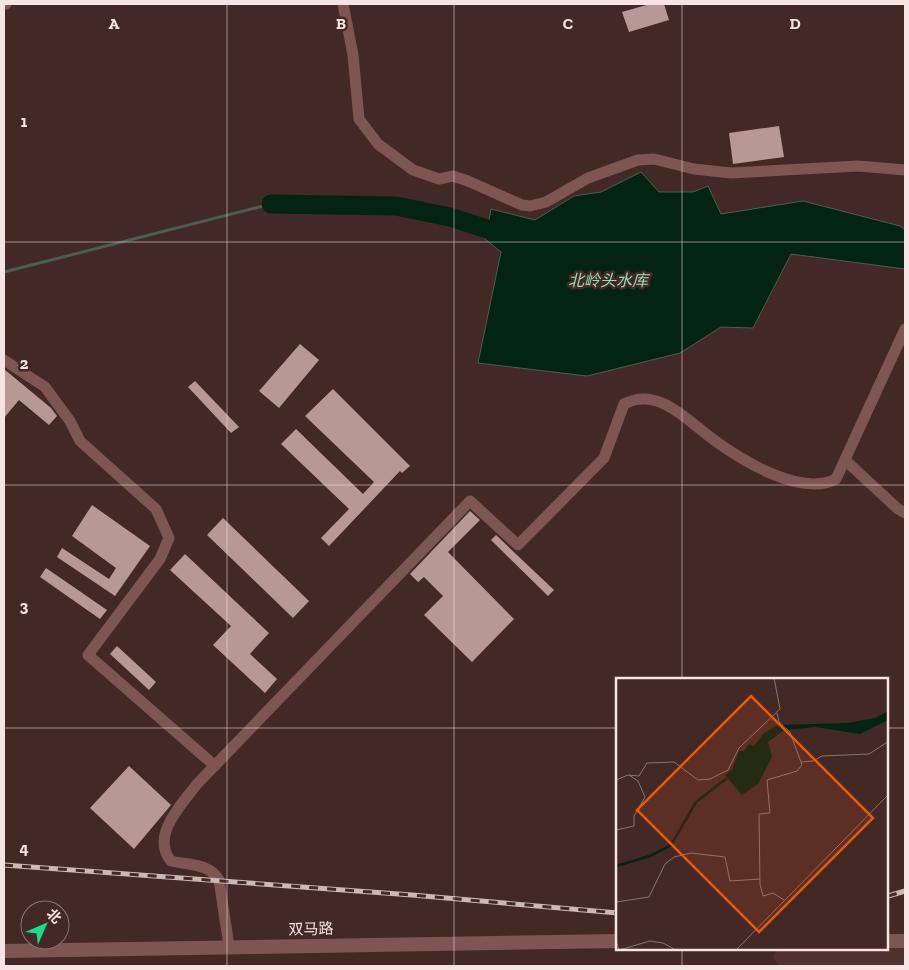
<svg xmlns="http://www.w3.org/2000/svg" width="909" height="970" font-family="'Zilla Slab','Noto Sans SC',serif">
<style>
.built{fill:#50312d}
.water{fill:#032313;stroke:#4c5d51}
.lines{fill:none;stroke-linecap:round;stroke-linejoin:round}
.stream{stroke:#4c5d51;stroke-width:3}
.river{stroke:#032313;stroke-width:19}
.building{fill:#b89894}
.minor{stroke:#7e5651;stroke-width:11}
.tertiary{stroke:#7e5651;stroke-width:14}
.rail-casing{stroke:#ccb8b6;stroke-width:5}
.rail{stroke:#422926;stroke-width:3;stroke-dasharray:9;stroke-linecap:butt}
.grid{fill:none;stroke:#f6e4e2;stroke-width:1;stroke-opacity:0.55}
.labels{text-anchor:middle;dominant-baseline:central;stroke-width:5;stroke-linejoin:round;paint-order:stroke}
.street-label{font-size:15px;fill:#f6e4e2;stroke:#422926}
.water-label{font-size:16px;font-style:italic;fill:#98deb4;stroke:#422926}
.inset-river{fill:none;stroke:#032313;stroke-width:2.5}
.inset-road{fill:none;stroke:#8a7471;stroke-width:1}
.view{fill:#e8590c;fill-opacity:0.15;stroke:#e8590c;stroke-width:2.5}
.inset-edge{fill:none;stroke:#f6e4e2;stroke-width:2.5}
.grid-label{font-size:16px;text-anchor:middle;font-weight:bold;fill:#f6e4e2;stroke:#422926;stroke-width:5;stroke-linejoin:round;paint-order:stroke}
</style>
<rect width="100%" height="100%" fill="#422926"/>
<!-- built -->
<polygon class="built" points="888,941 905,941 905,966 780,966 773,958 776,951 888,949"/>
<!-- water -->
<polygon class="water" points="641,172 659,192 693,192 708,186 721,214 803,201 900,226 905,230 905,269 791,254 753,328 721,327 680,353 587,376 478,363 501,252 485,239 491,209 535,220 574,196 601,192"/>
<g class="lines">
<!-- stream -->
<polyline class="stream" points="4,272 271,204"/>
<!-- river -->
<polyline class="river" points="271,204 396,206 450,217 487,229"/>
</g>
<!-- building -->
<g class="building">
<polygon points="650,4 664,4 669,20 629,32 622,12"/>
<polygon points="779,126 784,157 733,164 729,133"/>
<polygon points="300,344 319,360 279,408 259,391"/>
<polygon points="4,369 51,408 57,416 49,425 19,400 4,418"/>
<polygon points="195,381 239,427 231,433 188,387"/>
<polygon points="333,389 410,466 402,473 400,471 329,546 321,538 349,509 281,444 296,429 363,494 374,482 305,416"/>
<polygon points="92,505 150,546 115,596 57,557 62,548 109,579 116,568 72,536"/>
<polygon points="470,511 480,520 448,552 514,619 472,662 424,615 443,596 424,577 418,582 410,574"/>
<polygon points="223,518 309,601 293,618 207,535"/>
<polygon points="496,535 554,590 548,596 491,540"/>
<polygon points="185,554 269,633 250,654 277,679 265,693 213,645 231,626 170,570"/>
<polygon points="46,568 107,610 100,619 40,577"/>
<polygon points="117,646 156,682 149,690 110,654"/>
<polygon points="129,766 171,805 134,849 90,808"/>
</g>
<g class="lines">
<!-- minor -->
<g class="minor">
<polyline points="4,4 6,4"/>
<polyline points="343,4 353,55 359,119 378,144 413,170 439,179 453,176 468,181 522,205 530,206 546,202 588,178 638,160 654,159 694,169 731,173 858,166 905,170"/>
<polyline points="4,360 45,387 70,421 80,441 156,509 169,538 160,559 88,655 215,766"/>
<polyline points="845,460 898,509 905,513"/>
<path d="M229,946l-10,-66c-10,-17 -31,-15 -48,-19 -21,-25 11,-57 26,-77l273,-283 48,44 86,-87 20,-54c35,-18 63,17 90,36 29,21 87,57 122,39l69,-150"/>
</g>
<!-- tertiary -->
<g class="tertiary">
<polyline points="888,941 905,941"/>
<polyline points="4,951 618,941"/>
</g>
<defs>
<g id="rail">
<polyline points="4,865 412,895 618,913"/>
<polyline points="888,896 905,891"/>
</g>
</defs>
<!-- rail casing -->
<use href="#rail" class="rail-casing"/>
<!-- rail -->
<use href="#rail" class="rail"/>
</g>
<!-- grid -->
<path class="grid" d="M227,4v962M454,4v962M682,4v675M4,242h901M4,485h901M4,728h614M888,728h17M682,949v17"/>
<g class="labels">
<!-- street labels -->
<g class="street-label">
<text transform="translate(311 929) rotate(-1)">双马路</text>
</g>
<!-- water labels -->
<g class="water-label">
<text x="608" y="280">北岭头水库</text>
</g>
</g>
<!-- overview -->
<g transform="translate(616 678)">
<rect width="272" height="272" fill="#422926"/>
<path d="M272,33v9l-28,14 -44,-7 -32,3 -16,12 4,15 -14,27 -16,11 -17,-20 7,-5 7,-19h5l5,-7 5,2 9,-12 15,-9 70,-2 27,-5z" fill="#032313"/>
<path class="inset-river" d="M80,124l31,-24M0,188l34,-10 21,-11 25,-43"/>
<path class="inset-road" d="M161,35l2,9 11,10 12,33 -5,6 -30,9 3,33 -11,1 1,70 3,12 10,-3 11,7M185,84l12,-1 9,-5 47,-2 20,-13M0,102l12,-5 11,1 8,-13 27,-1 24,18 12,-1 18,-9 11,-22 41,-39 -6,-31M0,152l18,-4v-10l11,-19 -7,-16 -9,-6M0,224l33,-5 16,-33 9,-7 17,-4 34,4 5,24 30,-2M0,263l3,9 31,-9 13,2 13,7M120,272l153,-156"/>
<path class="view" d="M135,18l122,122 -114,114 -122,-122z"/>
<rect width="272" height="272" class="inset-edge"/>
</g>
<g class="grid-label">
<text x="114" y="29">A</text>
<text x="341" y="29">B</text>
<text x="568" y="29">C</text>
<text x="795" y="29">D</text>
<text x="24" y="127">1</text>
<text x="24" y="369">2</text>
<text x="24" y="612">3</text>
<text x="24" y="854">4</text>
</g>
<!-- border -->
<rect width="909" height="970" fill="none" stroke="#f6e4e2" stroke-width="10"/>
<!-- north arrow -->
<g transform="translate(45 925) rotate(45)"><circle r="24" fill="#422926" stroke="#8a7471"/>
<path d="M0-4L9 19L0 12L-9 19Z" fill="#1dd988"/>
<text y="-8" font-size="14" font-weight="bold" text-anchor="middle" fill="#f6e4e2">北</text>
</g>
</svg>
